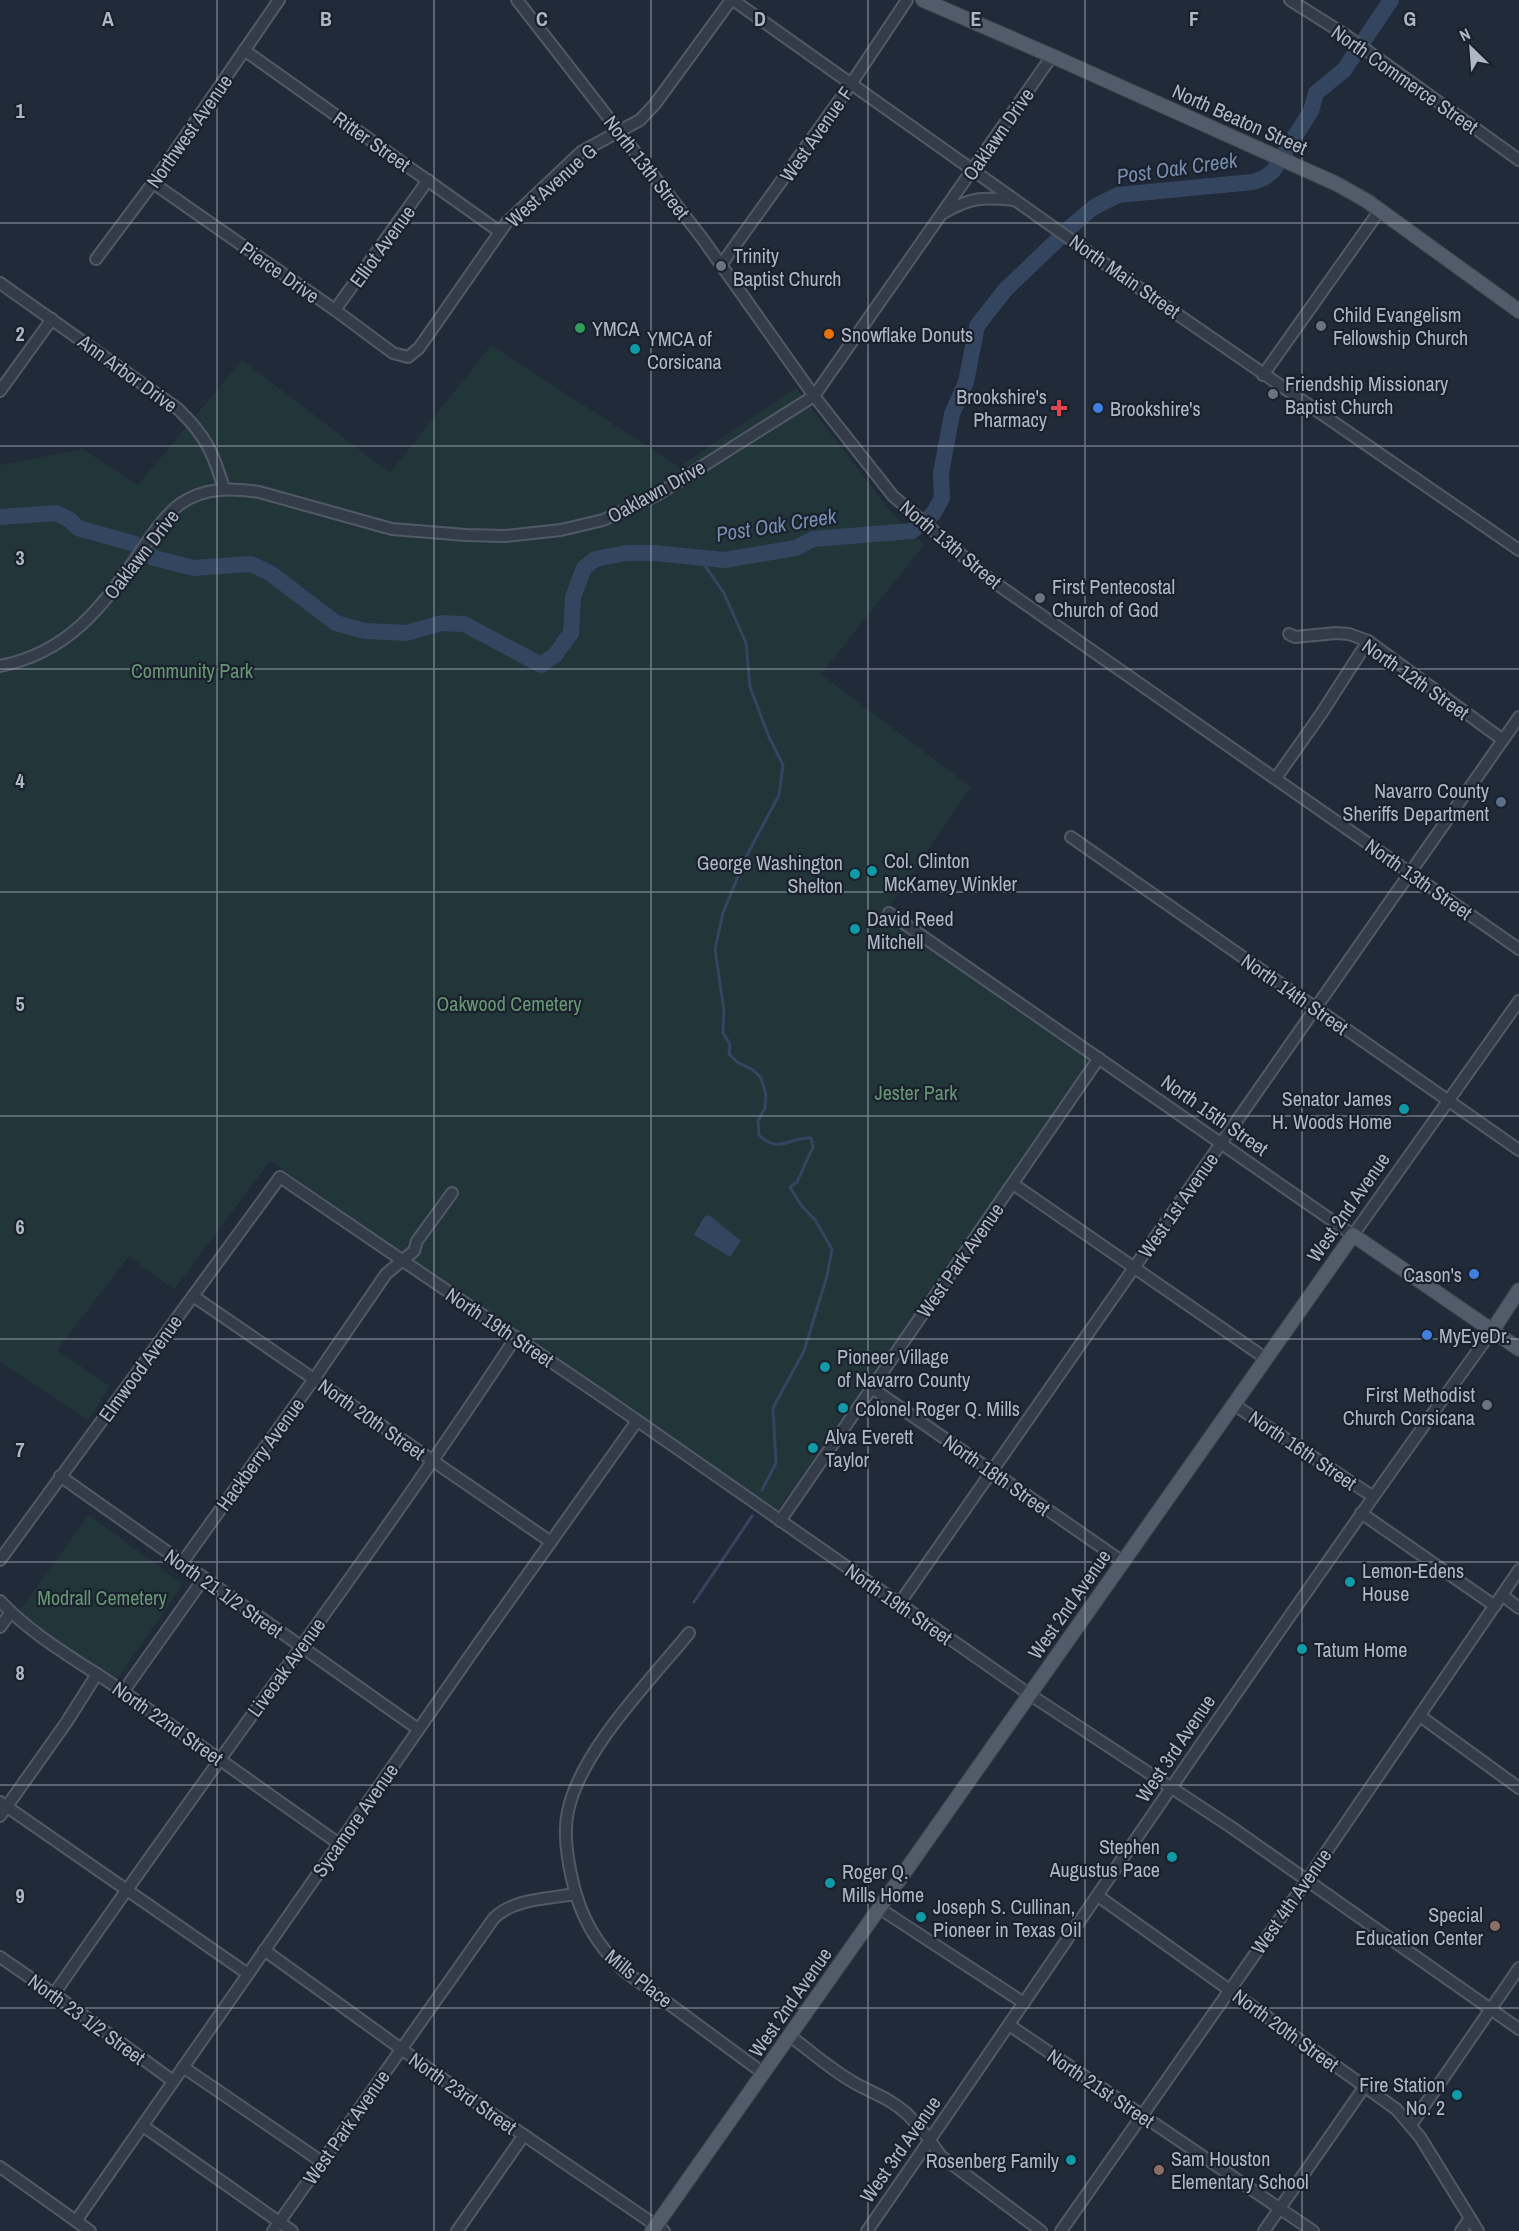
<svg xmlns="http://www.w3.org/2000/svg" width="1519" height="2231" font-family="'Archivo Narrow',sans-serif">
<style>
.green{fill:#223639}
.water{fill:#344560}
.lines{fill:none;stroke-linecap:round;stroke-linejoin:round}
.stream{stroke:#344560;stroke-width:3}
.river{stroke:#344560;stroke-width:16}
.minor-casing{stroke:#525966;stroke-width:14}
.major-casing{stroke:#3d4552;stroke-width:16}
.minor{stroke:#343c49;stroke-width:10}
.major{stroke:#525b69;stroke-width:14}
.grid{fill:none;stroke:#afb6c5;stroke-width:1.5;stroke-opacity:0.55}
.worship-dot{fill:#6b7280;stroke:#1a212d;stroke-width:2}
.leisure-dot{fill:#2e9e5b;stroke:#1a212d;stroke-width:2}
.food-dot{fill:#e8710a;stroke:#1a212d;stroke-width:2}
.culture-dot{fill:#0f9aa8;stroke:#1a212d;stroke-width:2}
.health-dot{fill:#e0444e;stroke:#1a212d;stroke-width:2}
.shop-dot{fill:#3f7fe0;stroke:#1a212d;stroke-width:2}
.service-dot{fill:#5c6f8a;stroke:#1a212d;stroke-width:2}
.education-dot{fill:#8d6e63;stroke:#1a212d;stroke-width:2}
.labels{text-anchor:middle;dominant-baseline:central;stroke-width:4.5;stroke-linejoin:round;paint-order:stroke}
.street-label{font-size:20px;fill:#afb6c5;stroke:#1a212d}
.poi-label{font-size:20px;fill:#afb6c5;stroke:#1a212d;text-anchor:start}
.park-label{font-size:20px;fill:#669673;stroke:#1a212d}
.water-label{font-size:21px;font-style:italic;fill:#768cae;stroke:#1a212d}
.grid-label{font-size:20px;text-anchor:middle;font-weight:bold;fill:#afb6c5;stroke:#1a212d;stroke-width:4.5;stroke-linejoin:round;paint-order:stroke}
</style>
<rect width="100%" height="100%" fill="#212a38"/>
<!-- green -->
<g class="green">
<polygon points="491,345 679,467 796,388 891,512 924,545 821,674 971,787 883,916 1092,1059 777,1511 270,1161 174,1290 129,1256 57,1350 110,1386 88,1420 0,1362 0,465 82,449 138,485 242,360 390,473"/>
<polygon points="89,1515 183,1584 118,1678 82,1659 19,1611"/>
</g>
<!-- water -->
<polygon class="water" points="709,1215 741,1241 730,1257 694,1235 704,1217"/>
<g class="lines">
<!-- stream -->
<g class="stream">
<path d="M699,557l25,36 22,50 4,44 19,50 14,28 -4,30 -33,62 -23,56 -8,36 9,62 -1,22 7,11 -1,10 8,8 16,8 8,8 5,17 -1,13 -7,13 1,14c19,18 26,5 48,3h4l2,9 -16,35 -7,5 11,18 14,15 17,29 -5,27 -23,75 -31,57 3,55 -14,27"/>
<polyline points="694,1602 752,1516"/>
</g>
<!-- river -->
<g class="river">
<polyline points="0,517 56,513 70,520 78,528 135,544"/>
<polyline points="149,554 154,558 194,568 251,564 270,573 336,623 365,631 406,633 442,623 464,624 541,665 555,655 571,633 573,597 584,568 595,559 626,553 654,553 724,560 796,548 813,539 912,531 933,514 942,498 941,473 952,414 966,382 977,326 1005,290 1075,223 1094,207 1118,195 1253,182 1264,178 1273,171 1311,111 1316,93 1344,70 1391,0"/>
</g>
<defs>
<g id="minor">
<polyline points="517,0 702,238 814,396 893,496 991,580 1519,949"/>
<polyline points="733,0 1132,283 1519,550"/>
<polyline points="1290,0 1344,34 1519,160"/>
<polyline points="244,50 500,232"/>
<polyline points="153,183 335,310 393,353 408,357 419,348 507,222 581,152 640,120 655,104 731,0"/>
<path d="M943,213c29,-16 39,-16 71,-13"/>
<polyline points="96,259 153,183 279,0"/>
<polyline points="721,265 851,84 907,0"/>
<path d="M0,283l178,126c28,27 35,43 46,80"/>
<polyline points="335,310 428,180"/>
<polyline points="1263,375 1380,210"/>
<polyline points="0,391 52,319"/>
<polyline points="1289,634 1295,637 1336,633 1349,634 1368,641 1503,740"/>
<path d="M0,666c67,-13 102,-58 139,-112 12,-17 24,-37 41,-50 24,-17 52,-16 79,-12l133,37 74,6 39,1 56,-6 42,-10 54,-25 157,-99 238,-340"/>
<polyline points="1276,778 1321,714 1368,641"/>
<polyline points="1071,837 1519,1150"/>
<polyline points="889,913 1353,1235 1519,1001"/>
<polyline points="1013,1184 1265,1358"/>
<polyline points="193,1296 551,1542"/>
<polyline points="872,1388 1123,1562"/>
<polyline points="1233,1404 1372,1496"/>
<polyline points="60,1476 418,1729"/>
<polyline points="1361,1513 1495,1606"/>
<polyline points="780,1521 1099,1058"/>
<polyline points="0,1560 280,1177 622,1410 1029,1694 1231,1827 1519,2029"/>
<polyline points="182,1563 314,1379 386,1274 414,1251 417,1241 452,1193"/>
<polyline points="1502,1595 1519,1608"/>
<path d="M0,1601c35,37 80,61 121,89 73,51 145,102 217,153"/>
<polyline points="899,1604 1519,717"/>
<polyline points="0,1627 11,1612"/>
<path d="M689,1633c-39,48 -108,117 -121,178 -5,22 -1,46 4,68 8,37 24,65 51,91l140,103"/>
<polyline points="123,1692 204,1578"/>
<polyline points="1420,1716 1519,1788"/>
<polyline points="0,1802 248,1974"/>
<polyline points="0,1816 66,1723 97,1674"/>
<polyline points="1098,1896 1396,2109 1420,2137 1478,2231"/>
<polyline points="879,1908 1024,2003"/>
<polyline points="264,1950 468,2097 664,2231"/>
<polyline points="0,1957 54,1994 173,2081"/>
<path d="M54,1994c152,-221 315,-433 462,-657"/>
<polyline points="1009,2025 1313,2231"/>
<path d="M790,2036c23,17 46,38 72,51 16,8 31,14 44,26 14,13 24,28 35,43l100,75"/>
<polyline points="183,2067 322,2162"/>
<polyline points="1411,2125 1519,1968"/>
<polyline points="143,2126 292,2231"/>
<polyline points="0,2167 90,2231"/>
<polyline points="76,2221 476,1647 637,1421"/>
<path d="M273,2231l221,-313c21,-20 54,-19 81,-24"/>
<polyline points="457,2231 524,2135"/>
<path d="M867,2231c208,-301 411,-605 625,-900"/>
<polyline points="1061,2231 1307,1880 1519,1570"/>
<polyline points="1264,2231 1365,2086"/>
<polyline points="1461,2231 1470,2218"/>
</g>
<g id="major">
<polyline points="923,0 1052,56 1337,184 1367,201 1519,311"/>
<polyline points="1492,1331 1519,1290"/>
<polyline points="652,2231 1353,1235 1519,1349"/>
</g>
</defs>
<!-- minor casing -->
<use href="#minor" class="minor-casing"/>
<!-- major casing -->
<use href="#major" class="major-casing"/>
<!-- minor -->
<use href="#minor" class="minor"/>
<!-- major -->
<use href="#major" class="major"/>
</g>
<!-- grid -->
<path class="grid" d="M217,0v2231M434,0v2231M651,0v2231M868,0v2231M1085,0v2231M1302,0v2231M0,223h1519M0,446h1519M0,669h1519M0,892h1519M0,1116h1519M0,1339h1519M0,1562h1519M0,1785h1519M0,2008h1519"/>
<!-- markers -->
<g class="worship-dot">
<circle cx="721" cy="266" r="6"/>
<circle cx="1321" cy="326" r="6"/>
<circle cx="1273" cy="394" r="6"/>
<circle cx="1040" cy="598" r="6"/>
<circle cx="1487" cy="1405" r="6"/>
</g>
<circle class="leisure-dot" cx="580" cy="328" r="6"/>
<circle class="food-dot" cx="829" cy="334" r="6"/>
<g class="culture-dot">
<circle cx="635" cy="349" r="6"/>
<circle cx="872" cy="871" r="6"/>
<circle cx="855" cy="874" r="6"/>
<circle cx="855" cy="929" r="6"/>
<circle cx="1404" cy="1109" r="6"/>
<circle cx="825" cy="1367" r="6"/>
<circle cx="843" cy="1408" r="6"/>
<circle cx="813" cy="1448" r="6"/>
<circle cx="1350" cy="1582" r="6"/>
<circle cx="1302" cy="1649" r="6"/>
<circle cx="1172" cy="1857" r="6"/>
<circle cx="830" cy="1883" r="6"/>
<circle cx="921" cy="1917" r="6"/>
<circle cx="1457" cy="2095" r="6"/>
<circle cx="1071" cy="2160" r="6"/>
</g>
<path class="health-dot" d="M1056 399h6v6h6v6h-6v6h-6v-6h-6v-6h6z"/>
<g class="shop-dot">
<circle cx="1098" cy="408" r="6"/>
<circle cx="1474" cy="1274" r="6"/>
<circle cx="1427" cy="1335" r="6"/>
</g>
<circle class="service-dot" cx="1501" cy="802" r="6"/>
<g class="education-dot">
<circle cx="1495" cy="1926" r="6"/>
<circle cx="1159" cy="2170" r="6"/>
</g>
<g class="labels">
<!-- street labels -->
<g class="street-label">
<text transform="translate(1405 79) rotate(35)">North Commerce Street</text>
<text transform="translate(1240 119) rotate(24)">North Beaton Street</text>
<text transform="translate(189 131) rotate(-55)">Northwest Avenue</text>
<text transform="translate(816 134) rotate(-55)">West Avenue F</text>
<text transform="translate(998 134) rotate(-55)">Oaklawn Drive</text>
<text transform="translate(372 141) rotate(35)">Ritter Street</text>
<text transform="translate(647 167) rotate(52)">North 13th Street</text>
<text transform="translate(551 185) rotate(-42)">West Avenue G</text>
<text transform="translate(382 246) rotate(-54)">Elliot Avenue</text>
<text transform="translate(280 272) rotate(35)">Pierce Drive</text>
<text transform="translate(1125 276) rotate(35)">North Main Street</text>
<text transform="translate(128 373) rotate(36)">Ann Arbor Drive</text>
<text transform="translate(656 491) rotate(-29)">Oaklawn Drive</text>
<text transform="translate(951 544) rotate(40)">North 13th Street</text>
<text transform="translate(141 554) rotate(-52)">Oaklawn Drive</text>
<text transform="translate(1416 679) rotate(35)">North 12th Street</text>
<text transform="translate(1419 879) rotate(35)">North 13th Street</text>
<text transform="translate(1295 994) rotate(35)">North 14th Street</text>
<text transform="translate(1215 1115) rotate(35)">North 15th Street</text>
<text transform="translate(1178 1205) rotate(-55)">West 1st Avenue</text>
<text transform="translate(1348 1207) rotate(-55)">West 2nd Avenue</text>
<text transform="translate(960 1260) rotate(-55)">West Park Avenue</text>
<text transform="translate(500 1327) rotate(34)">North 19th Street</text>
<text transform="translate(140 1368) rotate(-54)">Elmwood Avenue</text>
<text transform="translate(372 1419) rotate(35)">North 20th Street</text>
<text transform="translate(1303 1450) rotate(34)">North 16th Street</text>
<text transform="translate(260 1454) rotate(-54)">Hackberry Avenue</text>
<text transform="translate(997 1475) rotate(35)">North 18th Street</text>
<text transform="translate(224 1593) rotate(35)">North 21 1/2 Street</text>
<text transform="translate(899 1604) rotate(35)">North 19th Street</text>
<text transform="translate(1069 1604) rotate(-55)">West 2nd Avenue</text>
<text transform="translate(286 1667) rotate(-54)">Liveoak Avenue</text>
<text transform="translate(168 1723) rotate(35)">North 22nd Street</text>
<text transform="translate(1175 1748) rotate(-56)">West 3rd Avenue</text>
<text transform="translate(355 1820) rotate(-55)">Sycamore Avenue</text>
<text transform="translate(1291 1901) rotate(-55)">West 4th Avenue</text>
<text transform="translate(639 1978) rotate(39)">Mills Place</text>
<text transform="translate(790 2002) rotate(-55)">West 2nd Avenue</text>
<text transform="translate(87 2019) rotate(36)">North 23 1/2 Street</text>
<text transform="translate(1286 2030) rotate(36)">North 20th Street</text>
<text transform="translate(1101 2088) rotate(34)">North 21st Street</text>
<text transform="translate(463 2093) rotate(35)">North 23rd Street</text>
<text transform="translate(346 2127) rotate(-55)">West Park Avenue</text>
<text transform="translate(900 2149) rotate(-55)">West 3rd Avenue</text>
</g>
<!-- poi labels -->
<g class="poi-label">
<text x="733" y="255">Trinity<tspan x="733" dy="23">Baptist Church</tspan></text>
<text x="1333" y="314">Child Evangelism<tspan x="1333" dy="23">Fellowship Church</tspan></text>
<text x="592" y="328">YMCA</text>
<text x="841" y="334">Snowflake Donuts</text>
<text x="647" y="338">YMCA of<tspan x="647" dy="23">Corsicana</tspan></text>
<text x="1285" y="383">Friendship Missionary<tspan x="1285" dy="23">Baptist Church</tspan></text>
<text x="1047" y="396" text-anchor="end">Brookshire's<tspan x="1047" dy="23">Pharmacy</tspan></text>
<text x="1110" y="408">Brookshire's</text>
<text x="1052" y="586">First Pentecostal<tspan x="1052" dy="23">Church of God</tspan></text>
<text x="1489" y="790" text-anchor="end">Navarro County<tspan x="1489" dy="23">Sheriffs Department</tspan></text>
<text x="884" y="860">Col. Clinton<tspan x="884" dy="23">McKamey Winkler</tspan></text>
<text x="843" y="862" text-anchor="end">George Washington<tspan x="843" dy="23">Shelton</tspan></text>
<text x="867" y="918">David Reed<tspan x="867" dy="23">Mitchell</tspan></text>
<text x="1392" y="1098" text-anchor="end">Senator James<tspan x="1392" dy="23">H. Woods Home</tspan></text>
<text x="1462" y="1274" text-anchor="end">Cason's</text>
<text x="1439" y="1335">MyEyeDr.</text>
<text x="837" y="1356">Pioneer Village<tspan x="837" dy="23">of Navarro County</tspan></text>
<text x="1475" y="1394" text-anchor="end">First Methodist<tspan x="1475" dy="23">Church Corsicana</tspan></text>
<text x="855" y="1408">Colonel Roger Q. Mills</text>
<text x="825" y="1436">Alva Everett<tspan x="825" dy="23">Taylor</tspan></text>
<text x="1362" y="1570">Lemon-Edens<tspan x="1362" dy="23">House</tspan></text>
<text x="1314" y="1649">Tatum Home</text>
<text x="1160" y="1846" text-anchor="end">Stephen<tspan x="1160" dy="23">Augustus Pace</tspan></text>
<text x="842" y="1871">Roger Q.<tspan x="842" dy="23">Mills Home</tspan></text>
<text x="933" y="1906">Joseph S. Cullinan,<tspan x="933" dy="23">Pioneer in Texas Oil</tspan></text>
<text x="1483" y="1914" text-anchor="end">Special<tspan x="1483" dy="23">Education Center</tspan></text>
<text x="1445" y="2084" text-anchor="end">Fire Station<tspan x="1445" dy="23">No. 2</tspan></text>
<text x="1171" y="2158">Sam Houston<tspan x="1171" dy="23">Elementary School</tspan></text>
<text x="1059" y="2160" text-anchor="end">Rosenberg Family</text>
</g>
<!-- park labels -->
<g class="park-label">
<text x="192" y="670">Community Park</text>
<text x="509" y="1003">Oakwood Cemetery</text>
<text x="916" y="1092">Jester Park</text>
<text x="102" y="1597">Modrall Cemetery</text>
</g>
<!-- water labels -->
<g class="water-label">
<text transform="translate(1177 168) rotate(-8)">Post Oak Creek</text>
<text transform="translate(776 525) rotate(-9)">Post Oak Creek</text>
</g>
</g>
<g class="grid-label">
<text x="108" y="26">A</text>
<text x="326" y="26">B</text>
<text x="542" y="26">C</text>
<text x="760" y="26">D</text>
<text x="976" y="26">E</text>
<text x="1194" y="26">F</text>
<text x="1410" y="26">G</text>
<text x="20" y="118">1</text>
<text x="20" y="341">2</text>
<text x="20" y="565">3</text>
<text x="20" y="788">4</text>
<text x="20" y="1011">5</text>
<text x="20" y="1234">6</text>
<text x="20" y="1457">7</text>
<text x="20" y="1680">8</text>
<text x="20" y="1903">9</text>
</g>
<!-- north arrow -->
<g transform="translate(1471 48) rotate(335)" stroke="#1a212d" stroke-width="4.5" paint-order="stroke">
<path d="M0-4.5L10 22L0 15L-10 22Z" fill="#afb6c5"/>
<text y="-9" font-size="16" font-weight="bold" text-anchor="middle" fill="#afb6c5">N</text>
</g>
</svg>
